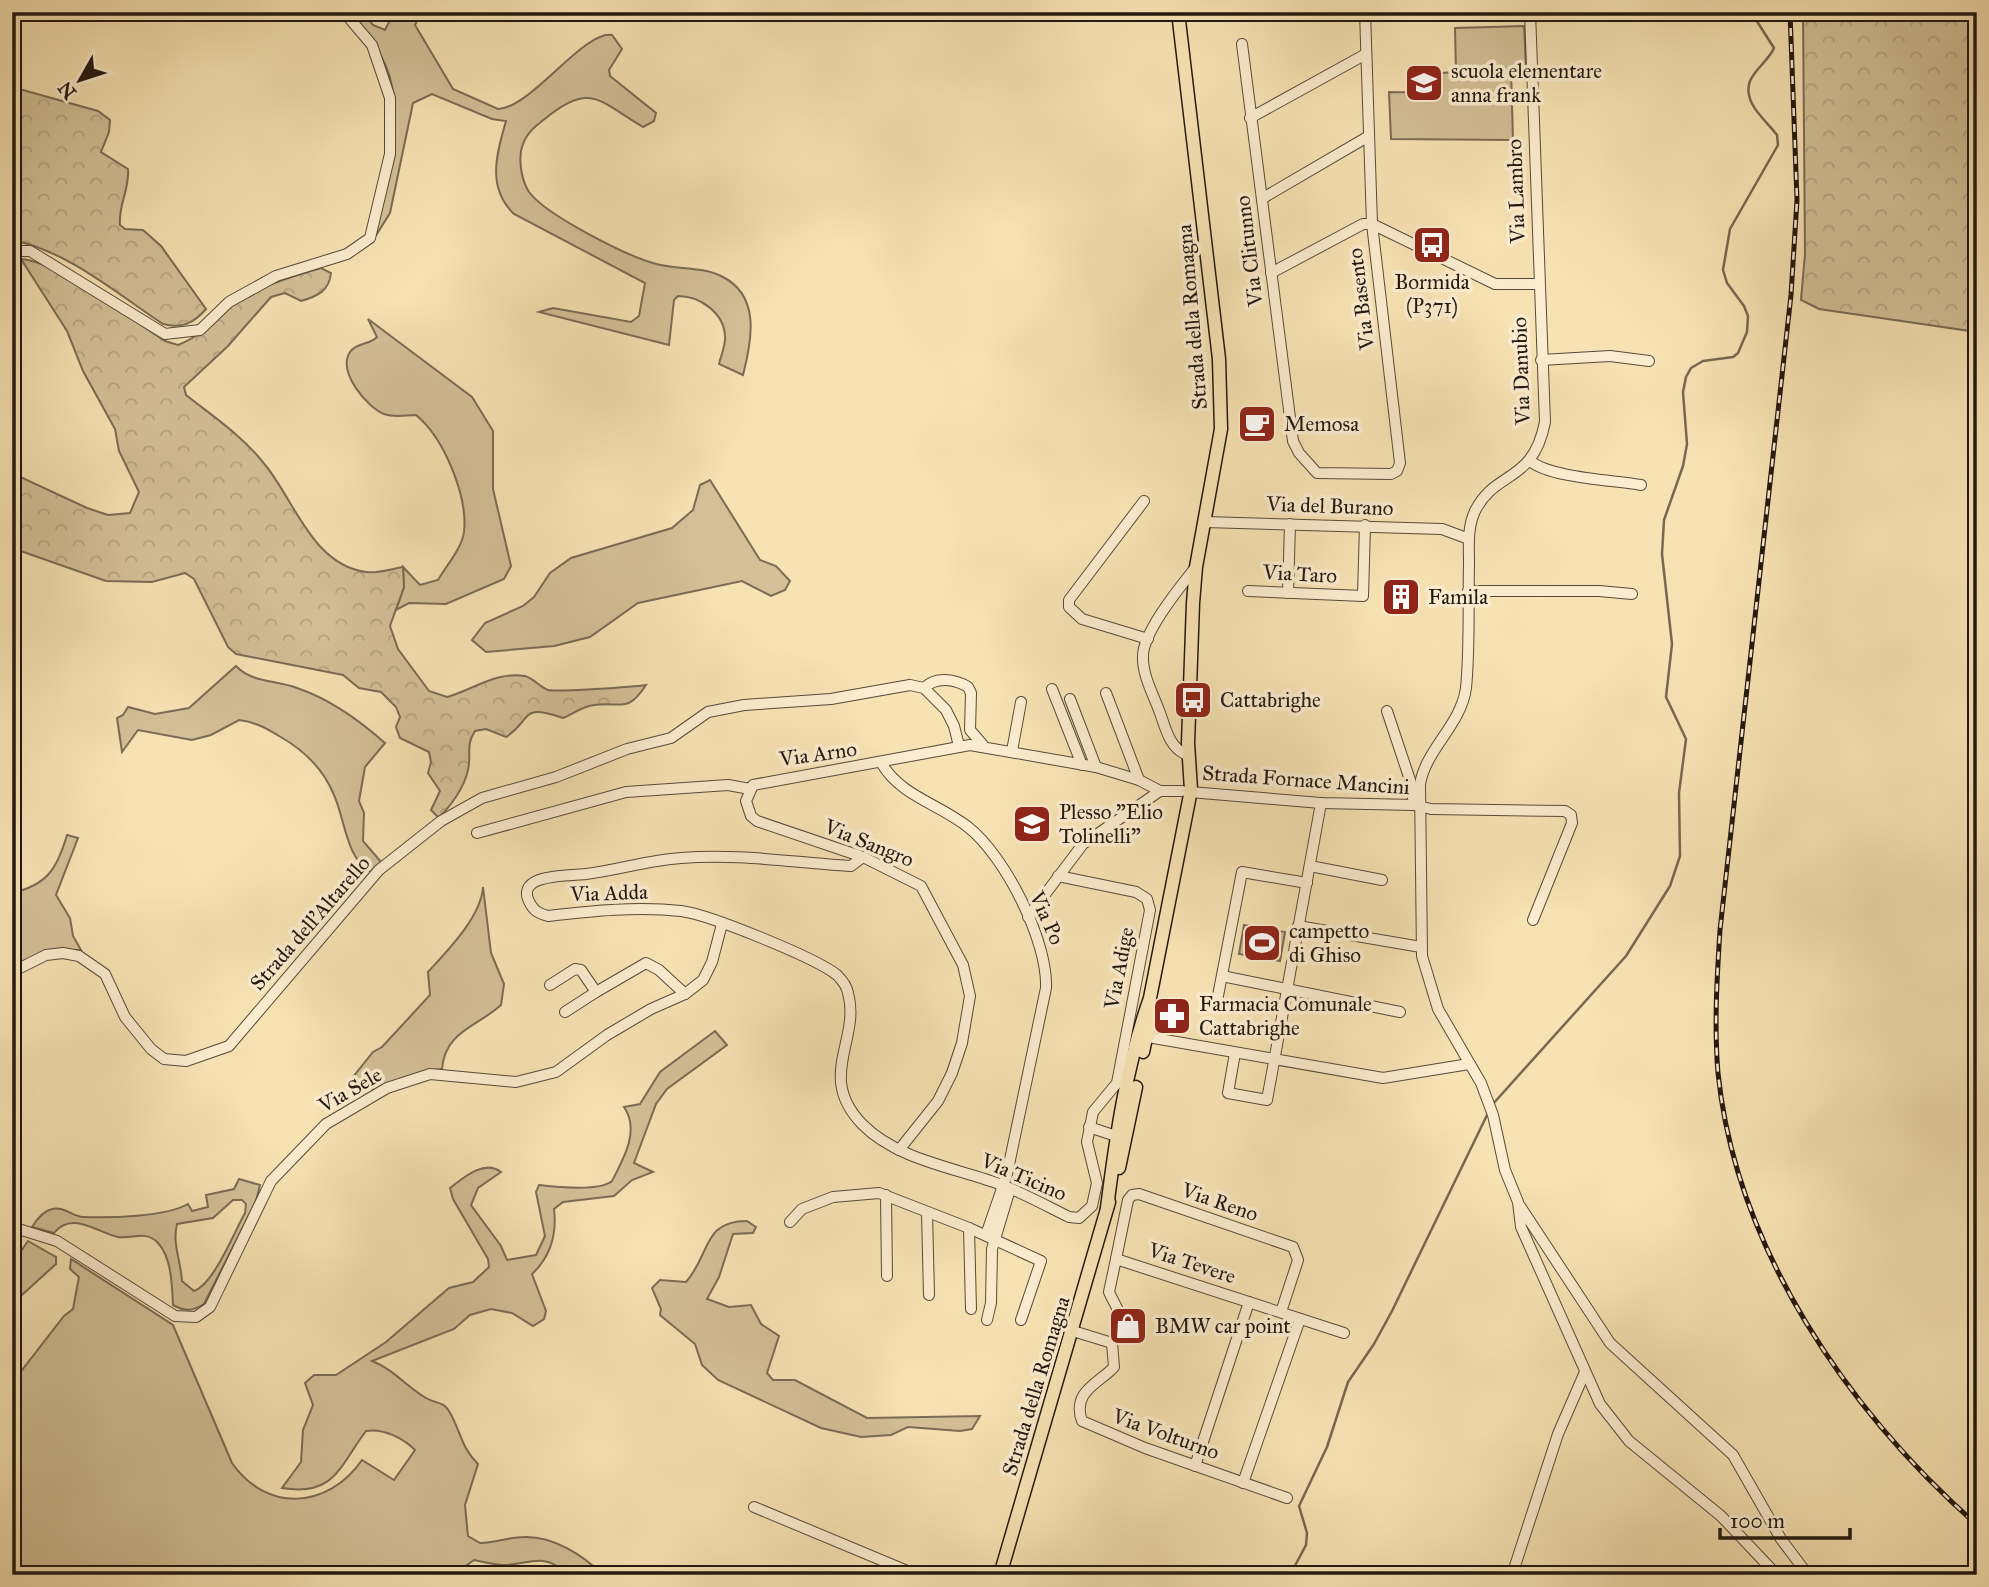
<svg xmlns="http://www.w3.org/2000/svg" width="1989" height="1587" font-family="'IM FELL Great Primer',serif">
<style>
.green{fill:#d3c097;stroke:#7a6c54;stroke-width:2;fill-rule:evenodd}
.forest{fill:url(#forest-crowns);stroke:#7a6c54;stroke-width:2}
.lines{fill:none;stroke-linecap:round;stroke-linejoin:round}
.stream{stroke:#776851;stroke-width:2.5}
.minor-casing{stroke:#574a3a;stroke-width:12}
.major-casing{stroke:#221811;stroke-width:15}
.minor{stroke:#faecce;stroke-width:10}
.major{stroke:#f7e2b3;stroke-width:12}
.rail-casing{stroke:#221811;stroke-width:5}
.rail{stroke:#faecce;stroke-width:2.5;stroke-dasharray:8;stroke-linecap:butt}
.labels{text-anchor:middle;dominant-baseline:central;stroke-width:7;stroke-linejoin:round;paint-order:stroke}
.poi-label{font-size:21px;fill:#221811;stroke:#faecce;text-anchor:start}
.street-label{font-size:21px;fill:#221811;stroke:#faecce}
</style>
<defs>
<pattern id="forest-crowns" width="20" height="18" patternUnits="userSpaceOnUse" patternTransform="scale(1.75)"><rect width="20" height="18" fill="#d3c097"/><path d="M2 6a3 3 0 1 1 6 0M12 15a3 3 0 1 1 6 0" fill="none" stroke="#b5a481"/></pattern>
</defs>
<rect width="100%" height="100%" fill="#f7e2b3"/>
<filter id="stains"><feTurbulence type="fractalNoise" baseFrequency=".00286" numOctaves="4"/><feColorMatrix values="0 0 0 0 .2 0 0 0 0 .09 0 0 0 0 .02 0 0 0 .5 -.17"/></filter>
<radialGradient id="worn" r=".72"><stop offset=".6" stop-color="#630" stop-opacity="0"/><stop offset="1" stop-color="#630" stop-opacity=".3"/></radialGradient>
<!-- green -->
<g class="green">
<path d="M348,12h14l11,13 12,5 9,-18h27l-6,13 38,64 45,20c33,-1 86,-79 114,-74l10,14 -13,21 1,6 46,37 -2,8 -11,6c-43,-25 -52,-46 -97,-9 -12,9 -22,17 -25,33 -2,13 1,30 8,41 17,23 96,63 124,71 21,7 47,3 68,13 40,19 31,64 22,99l-24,-11c2,-9 7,-19 6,-28 -1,-23 -25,-40 -47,-40l-4,4 -5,45 -130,-33 14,-4 78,14 8,-6 6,-33 -131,-69c-28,-27 -17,-61 -8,-93l-14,-2 -60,-25 -19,9 -23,110 -15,24 19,-136c-2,-38 -22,-61 -46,-89z"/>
<polygon points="1524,26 1526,68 1511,69 1513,140 1391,139 1389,92 1441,93 1441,73 1456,72 1455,28"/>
<path d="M368,319l104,78 21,34v58l18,77 -7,13 -58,25 -37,-1 -13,7 8,-23 -1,-20 17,18 18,-5c8,-14 24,-32 26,-48 4,-36 -20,-94 -48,-117 -11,0 -21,3 -32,-1 -17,-7 -47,-42 -34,-62 6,-9 19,-7 27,-15z"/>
<polygon points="710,480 760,560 776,566 790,581 785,590 771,596 742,581 638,603 590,637 554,646 486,652 472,640 485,623 523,606 534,597 550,573 571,558 672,528 693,510 700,485"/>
<path d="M236,666c16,17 40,14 61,22 33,11 62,32 88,55l-20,24 -6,34 5,12 -1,28 18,21 -10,10c-25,-13 -26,-53 -37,-77 -11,-27 -30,-45 -55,-59 -13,-8 -24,-14 -40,-16l-28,15 -19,5 -54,-10 -16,22 -5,-34 6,-3 5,-8 27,7 34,-6z"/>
<path d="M67,835l11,3 -22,57 14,23 3,18 8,14h-28l-41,17v-74c35,-8 45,-24 55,-58z"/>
<path d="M483,887l8,66 13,31 -3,21c-24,22 -56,26 -59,64l-18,2 -49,18 -24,-1 -2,-6 24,-30 9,-5 48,-52 -2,-23c20,-22 53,-55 55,-85z"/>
<polygon points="1244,925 1285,932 1280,961 1239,954"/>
<path d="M715,1031l12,14 -60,44 -11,15 -22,59 19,9 -21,8 -18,16 -51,6 -9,7c3,25 -4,48 -22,65l14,37 -2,8 -11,7 -21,-13 -21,-4 -21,6 -16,14 -82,32c21,8 35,26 54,37 10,6 17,3 23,13 12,20 11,35 29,53l-13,41 3,31 12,7c15,0 29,-6 44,-6 29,-1 59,18 79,38h-44l-2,-9c-18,-12 -35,0 -55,-1 -9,-1 -19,-3 -28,-5l-18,13 -32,-2 -22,4h-287l-10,-7 -19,7h-74v-192l52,-67 9,-7 6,-32 -9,-8 1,-10 102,66 59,138c35,50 96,46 130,-3l32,20 21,-30c-12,-12 -32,-22 -49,-19 -26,34 -31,66 -84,57l19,-26 2,-32 10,-25 -8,-22 9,-8h22l50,-33 63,-54 24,-6 16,-15 -1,-8 -35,-60 -3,-11c13,-10 34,-29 51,-16l-23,16 -7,17 30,41 6,14 29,-5 9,-19 -9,-44 3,-7c17,2 60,7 73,-4 12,-23 28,-51 12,-74l16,-3 20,-32z"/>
<path d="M239,1179l21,6 -4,16 -52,103c-12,7 -18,8 -31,1 -1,-18 -1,-47 -15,-62 -12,-13 -25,-4 -40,-6 -20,-4 -46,-27 -64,-4l-22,-6c5,-8 11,-16 20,-18 12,-3 21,8 31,8 27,1 82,0 105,-13l4,7 16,-4 -2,-12 28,-6zM233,1200h9l4,4 -1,9c-11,19 -31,71 -51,78l-12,-10c-1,-20 -10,-37 -5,-57l36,-6z"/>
<path d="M747,1221l9,6 -3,6 -20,1 -14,43 -12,22 22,8 22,-2 10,19 18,12 -12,37 6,7h22l72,38 113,-2 -8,13 -12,2 -52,-4 -17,8 -30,2 -40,-9 -103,-48 -16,-15 -7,-21 -35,-29 1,-6 -9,-21 8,-8 26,2c25,-28 16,-61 61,-61z"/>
<polygon points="28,1241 56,1257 56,1264 12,1304 12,1256 17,1257"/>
</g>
<!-- forest -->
<g class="forest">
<polygon points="1803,12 1977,12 1977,211 1969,214 1977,271 1977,332 1819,309 1801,300 1805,254"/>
<path d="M12,87l86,24 12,9 -1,12 -8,20 27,17c2,19 -10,36 -8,56l5,4 18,1 18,16 45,63c-12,14 -24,20 -43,15 -47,-31 -95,-73 -151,-84z"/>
<path d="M21,259c33,1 113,62 144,82l13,4c27,-11 31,-22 52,-39 26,-19 60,-29 91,-38l10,5c-2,18 -13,23 -30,28l-16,-8 -14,4 -43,49 -44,41 2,8c28,22 58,42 80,71 29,36 47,99 100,106 11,2 25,-3 37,-5l1,20 -14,39 8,23 31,42 18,6c25,-7 50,-26 78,-21 8,2 15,11 23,14 8,2 86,-3 98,-5 -19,29 -24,16 -52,20 -11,1 -21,9 -31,13 -45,-15 -29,1 -57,19l-20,-8 -11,2c-8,12 -5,19 -6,33 -2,21 -16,39 -30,54l-8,-8 9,-19 -12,-18 3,-11 -2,-10 -29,-14 -4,-11 4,-10 -4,-10 -15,-15 -22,-4 -16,-13 -107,-21 -8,-7 -34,-68 -9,-6 -33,9 -46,-1 -94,-33v-75l75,35 21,7 22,-2 9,-21 -20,-41 -4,-22 -32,-58 -16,-40z"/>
</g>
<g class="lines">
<!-- stream -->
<g class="stream">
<path d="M1492,1105l134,-149 44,-70 10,-30 -1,-63 7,-54 -20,-42 6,-53 -10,-90 2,-34 19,-54 4,-22 -4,-52 3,-15 5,-9 12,-7 30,-4 5,-4 9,-21 1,-16 -4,-10 -17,-23 -4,-13 7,-41 48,-84 -1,-10c-11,-15 -35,-32 -27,-54 5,-12 19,-21 24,-33l-23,-36"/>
<polyline points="1290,1575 1306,1545 1307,1533 1299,1506 1327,1447 1348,1382 1374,1344 1392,1311 1489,1111"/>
</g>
<defs>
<g id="minor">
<path d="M1530,12l15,410c-12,62 -50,48 -70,89 -8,17 -6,36 -6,53 -1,41 1,84 -3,124 -5,37 -40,61 -46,96l2,172 16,53 43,74 12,32 12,55 13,32 3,25 79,177 29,37 92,75 56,59"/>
<polyline points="1242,44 1293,441 1299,453 1317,473 1391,474 1397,471 1400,463 1372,224 1365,12"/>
<polyline points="1250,118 1366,54"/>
<polyline points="1263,198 1369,136"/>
<polyline points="1372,224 1495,284 1538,284"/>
<polyline points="12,251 30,251 165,334 200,330 229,302 276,276 347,254 370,238 390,154 390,98 372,45 344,12"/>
<polyline points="1271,273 1363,224 1372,224"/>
<polyline points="1541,360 1610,356 1649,361"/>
<path d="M1530,461c21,17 83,19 111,24"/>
<polyline points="1144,501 1069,600 1069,607 1082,619 1148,639"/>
<polyline points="1205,522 1442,529 1469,539"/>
<polyline points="1248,591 1363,596 1365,525"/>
<polyline points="1468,591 1599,591 1632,594"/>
<polyline points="1288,593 1290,524"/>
<path d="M924,688c12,-12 31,-9 44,-1l3,6 -1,37 13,15"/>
<polyline points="1052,689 1082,765"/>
<polyline points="1106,693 1139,780"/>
<polyline points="1070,699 1096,767"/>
<polyline points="1387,711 1410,780 1414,804"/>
<polyline points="1012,751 1021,702"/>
<path d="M1185,754c-16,-8 -19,-25 -25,-41 -6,-17 -18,-38 -17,-57 0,-24 37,-69 52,-88"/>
<path d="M882,764c19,32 57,40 86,63 37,29 80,114 78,161l-39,186 -21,61"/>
<polyline points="1190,792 1321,803 1414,805 1431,809 1565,811 1571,815 1572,823 1533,920"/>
<polyline points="477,833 626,792 728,785 750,789"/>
<path d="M863,857l-12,9c-55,-3 -114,-13 -170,-8 -32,2 -63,12 -95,16 -16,2 -75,-1 -55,31 4,7 10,9 17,11 44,-5 89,-10 133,-5 27,3 135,47 156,64 4,4 10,12 11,18 13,47 -32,83 14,131 35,36 95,44 140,61 23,9 45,21 67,32l10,1 13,-12 5,-23 -10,-41 6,-30 24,-29 33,-173 -3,-11 -11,-7 -78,-16"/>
<polyline points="1310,866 1382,880"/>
<polyline points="1028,917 1083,844 1160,791"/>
<polyline points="1298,926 1421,947"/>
<polyline points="12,972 46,955 63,953 79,956 105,974 125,1017 151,1049 164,1059 186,1061 229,1046 379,870 441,821 482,798 556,777 627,749 671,738 708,712 744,705 831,699 910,685 924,688 946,710 954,726 959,746"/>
<polyline points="1222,976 1400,1012"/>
<polyline points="550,985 575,969 581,970 596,992 646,963 659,970 685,994"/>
<polyline points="1216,1006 1242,872 1307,883"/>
<polyline points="565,1012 596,992"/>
<polyline points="1148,1037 1383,1078 1469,1064"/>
<polyline points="1235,1053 1228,1093 1267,1100 1321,803"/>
<polyline points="1089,1127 1116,1136"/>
<polyline points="899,1150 938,1101 952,1073 962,1043 970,996 963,965 921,886 863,857 757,821 751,816 746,801 753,785 970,745 1096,767 1139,780 1160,791 1182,791"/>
<polyline points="886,1195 887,1276"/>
<polyline points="1520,1206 1610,1343 1733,1455 1781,1539 1808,1575"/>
<polyline points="927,1212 929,1295"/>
<polyline points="790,1222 802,1209 833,1197 879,1193 969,1228 1041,1261 1021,1320"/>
<polyline points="12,1227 57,1241 175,1316 196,1317 210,1307 271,1181 326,1124 387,1088 430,1074 516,1082 556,1072 607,1035 651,1009 685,994 703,980 712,962 722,924"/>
<polyline points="969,1228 971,1309"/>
<polyline points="1116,1259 1128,1200 1132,1195 1139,1194 1293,1247 1298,1260 1281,1312"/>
<polyline points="987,1320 991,1303 992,1249 1010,1189"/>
<polyline points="1073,1331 1112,1343"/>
<path d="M1112,1343c19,-19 6,-31 -3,-51l7,-33 228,74"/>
<path d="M1112,1343l2,24c-13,15 -43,24 -32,54l63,27 142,50"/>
<polyline points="1195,1466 1249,1302"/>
<polyline points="1243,1483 1300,1319"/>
<polyline points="754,1507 917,1575"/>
<polyline points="1512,1575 1558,1434 1585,1372"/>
</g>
<g id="major">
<polyline points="1143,1052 1146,1038 1151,1032 1151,1010"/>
<polyline points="1119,1168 1136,1087"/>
<path d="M1107,1208c9,-71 19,-142 43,-210l41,-208 -3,-47 5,-140 3,-36 25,-138 -2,-70 -41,-347"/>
<polyline points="1000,1575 1109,1202"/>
</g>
</defs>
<!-- minor casing -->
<use href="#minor" class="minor-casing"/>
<!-- major casing -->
<use href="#major" class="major-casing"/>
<!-- minor -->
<use href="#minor" class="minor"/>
<!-- major -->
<use href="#major" class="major"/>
<defs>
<path id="rail" d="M1790,12l7,188 -6,95 -71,635c-3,47 -6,95 -2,143 18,176 130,338 259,452"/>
</defs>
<!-- rail casing -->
<use href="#rail" class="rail-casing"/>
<!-- rail -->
<use href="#rail" class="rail"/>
</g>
<!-- icons -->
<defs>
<symbol id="school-square" viewBox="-11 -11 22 22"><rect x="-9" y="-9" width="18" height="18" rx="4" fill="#8f2418" stroke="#faecce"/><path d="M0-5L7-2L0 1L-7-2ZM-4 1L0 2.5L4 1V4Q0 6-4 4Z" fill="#fff"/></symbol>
<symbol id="bus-square" viewBox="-11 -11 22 22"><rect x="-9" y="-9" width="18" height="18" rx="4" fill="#8f2418" stroke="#faecce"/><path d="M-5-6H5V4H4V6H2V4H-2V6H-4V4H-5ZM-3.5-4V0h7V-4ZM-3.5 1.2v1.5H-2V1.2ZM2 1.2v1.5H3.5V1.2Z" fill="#fff"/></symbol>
<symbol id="cafe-square" viewBox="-11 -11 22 22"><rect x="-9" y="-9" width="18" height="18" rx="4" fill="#8f2418" stroke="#faecce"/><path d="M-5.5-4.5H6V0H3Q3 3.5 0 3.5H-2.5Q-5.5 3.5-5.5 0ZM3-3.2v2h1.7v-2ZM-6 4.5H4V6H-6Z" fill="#fff"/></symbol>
<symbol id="building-square" viewBox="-11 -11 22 22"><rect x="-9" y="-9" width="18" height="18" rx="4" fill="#8f2418" stroke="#faecce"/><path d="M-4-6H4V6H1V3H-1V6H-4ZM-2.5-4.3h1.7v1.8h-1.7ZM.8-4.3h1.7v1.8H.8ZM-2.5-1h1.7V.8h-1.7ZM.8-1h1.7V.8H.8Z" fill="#fff"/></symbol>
<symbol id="stadium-square" viewBox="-11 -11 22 22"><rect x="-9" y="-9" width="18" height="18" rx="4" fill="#8f2418" stroke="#faecce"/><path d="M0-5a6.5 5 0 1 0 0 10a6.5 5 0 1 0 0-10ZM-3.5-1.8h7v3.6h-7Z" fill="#fff"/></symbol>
<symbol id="pharmacy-square" viewBox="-11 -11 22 22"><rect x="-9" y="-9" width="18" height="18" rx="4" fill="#8f2418" stroke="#faecce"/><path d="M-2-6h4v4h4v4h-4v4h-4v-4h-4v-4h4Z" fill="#fff"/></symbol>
<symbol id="shop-square" viewBox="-11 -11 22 22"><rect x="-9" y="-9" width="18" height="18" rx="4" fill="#8f2418" stroke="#faecce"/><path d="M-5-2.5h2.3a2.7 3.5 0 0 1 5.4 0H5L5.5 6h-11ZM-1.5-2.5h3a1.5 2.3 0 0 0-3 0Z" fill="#fff"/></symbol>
</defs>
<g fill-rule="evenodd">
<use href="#school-square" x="1402" y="61" width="44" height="44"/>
<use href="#bus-square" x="1410" y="223" width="44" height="44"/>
<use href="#cafe-square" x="1235" y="402" width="44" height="44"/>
<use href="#building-square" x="1379" y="575" width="44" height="44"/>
<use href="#bus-square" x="1171" y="678" width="44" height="44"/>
<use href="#school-square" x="1010" y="802" width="44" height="44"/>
<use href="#stadium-square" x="1240" y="921" width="44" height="44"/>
<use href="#pharmacy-square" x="1150" y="994" width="44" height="44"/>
<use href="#shop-square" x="1106" y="1304" width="44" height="44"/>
</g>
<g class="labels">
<!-- poi labels -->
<g class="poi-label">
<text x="1451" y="71">scuola elementare<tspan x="1451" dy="24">anna frank</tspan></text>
<text x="1432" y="282" text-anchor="middle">Bormida<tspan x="1432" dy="24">(P371)</tspan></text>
<text x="1284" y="424">Memosa</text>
<text x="1428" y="597">Famila</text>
<text x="1220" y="700">Cattabrighe</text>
<text x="1059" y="812">Plesso "Elio<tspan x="1059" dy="24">Tolinelli"</tspan></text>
<text x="1289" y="931">campetto<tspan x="1289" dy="24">di Ghiso</tspan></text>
<text x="1199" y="1004">Farmacia Comunale<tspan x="1199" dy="24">Cattabrighe</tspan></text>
<text x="1155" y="1326">BMW car point</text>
</g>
<!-- street labels -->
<g class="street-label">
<text transform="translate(1516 191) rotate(-92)">Via Lambro</text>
<text transform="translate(1249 251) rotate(-97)">Via Clitunno</text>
<text transform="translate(1361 299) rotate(-97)">Via Basento</text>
<text transform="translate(1192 317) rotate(-95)">Strada della Romagna</text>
<text transform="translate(1521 371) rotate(-92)">Via Danubio</text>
<text transform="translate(1330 506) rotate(2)">Via del Burano</text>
<text transform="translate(1300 574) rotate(3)">Via Taro</text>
<text transform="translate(818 754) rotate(-8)">Via Arno</text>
<text transform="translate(1306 780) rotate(4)">Strada Fornace Mancini</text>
<text transform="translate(869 843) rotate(22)">Via Sangro</text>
<text transform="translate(609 893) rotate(-2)">Via Adda</text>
<text transform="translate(1047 918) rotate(66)">Via Po</text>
<text transform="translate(310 923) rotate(-49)">Strada dell'Altarello</text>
<text transform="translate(1119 968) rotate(-79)">Via Adige</text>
<text transform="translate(350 1090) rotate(-30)">Via Sele</text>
<text transform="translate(1024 1177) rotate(23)">Via Ticino</text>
<text transform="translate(1220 1202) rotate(19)">Via Reno</text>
<text transform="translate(1192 1263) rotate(18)">Via Tevere</text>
<text transform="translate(1036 1386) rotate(-73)">Strada della Romagna</text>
<text transform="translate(1166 1434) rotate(20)">Via Volturno</text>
</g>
</g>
<!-- margin -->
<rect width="1989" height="1587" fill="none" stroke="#f7e2b3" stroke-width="42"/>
<rect x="14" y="14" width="1961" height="1559" fill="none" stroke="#221811" stroke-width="3.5"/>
<rect x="21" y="21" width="1947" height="1545" fill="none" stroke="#221811" stroke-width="2"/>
<!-- north arrow -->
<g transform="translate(80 80) rotate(231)" stroke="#faecce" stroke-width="5" paint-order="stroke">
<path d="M0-5L12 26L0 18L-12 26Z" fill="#221811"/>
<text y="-10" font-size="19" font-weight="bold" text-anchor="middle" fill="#221811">N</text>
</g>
<!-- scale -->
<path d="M1720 1528v10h130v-10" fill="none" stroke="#221811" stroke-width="3.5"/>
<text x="1730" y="1528" font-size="21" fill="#221811" stroke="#faecce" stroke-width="5" paint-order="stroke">100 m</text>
<rect width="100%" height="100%" filter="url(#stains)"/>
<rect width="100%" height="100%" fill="url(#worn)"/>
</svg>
